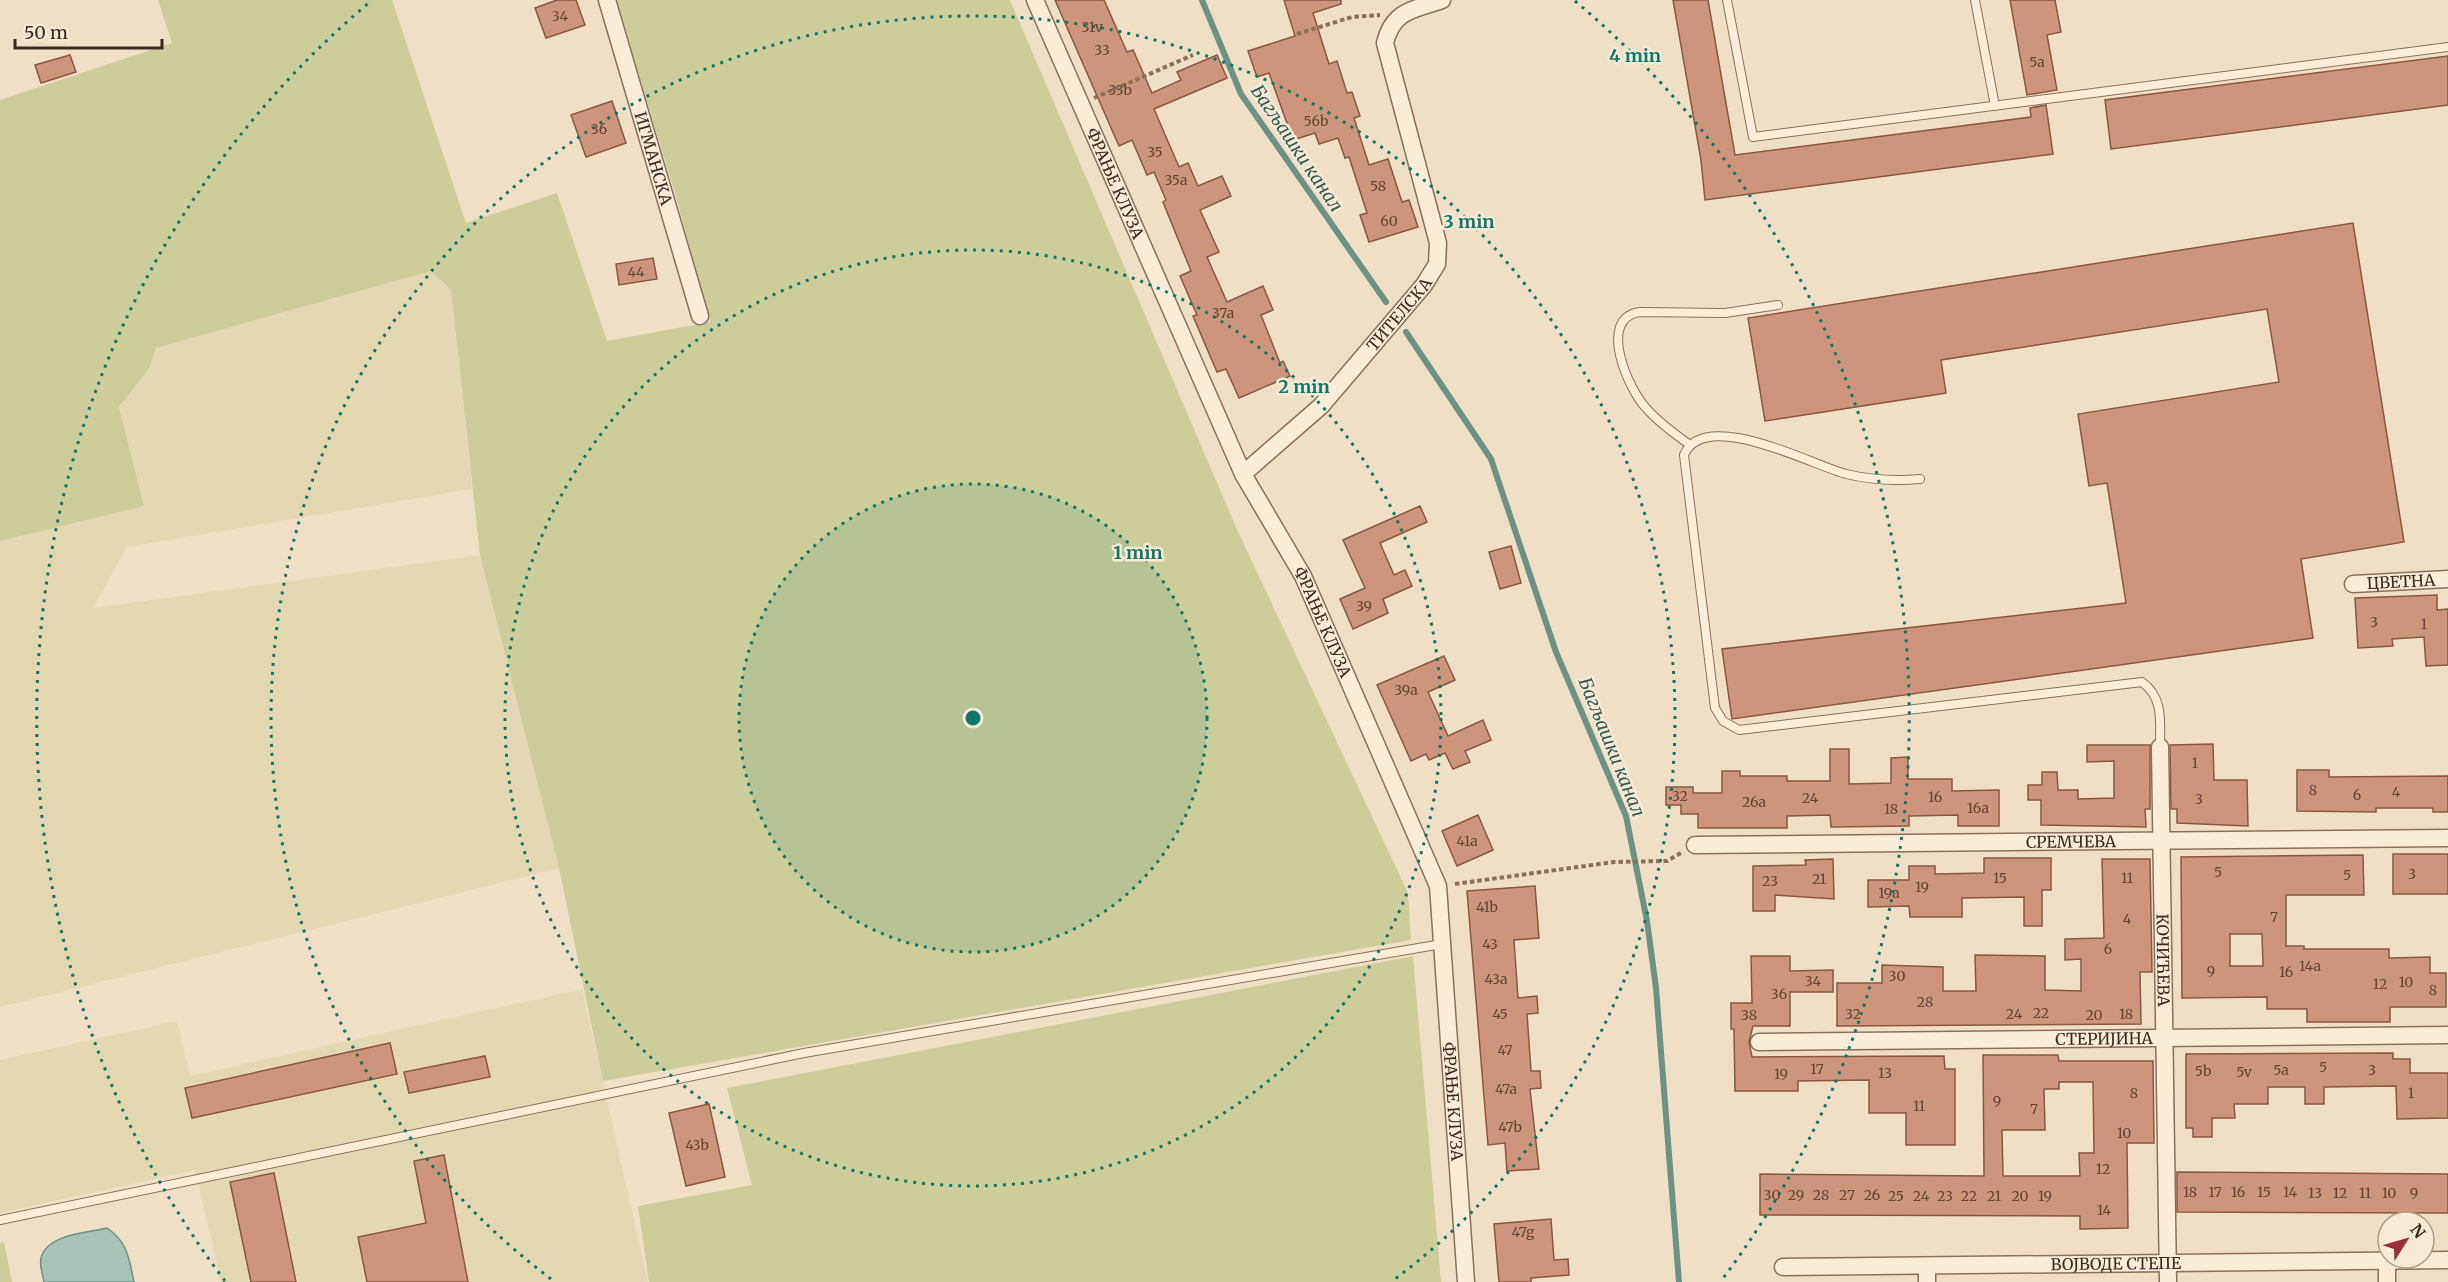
<svg xmlns="http://www.w3.org/2000/svg" width="2448" height="1282" font-family="Merriweather,serif">
<style>
.farmland{fill:#e4d8b4}
.green{fill:#cdcd9a}
.water{fill:#a8c2b8;stroke:#6e9185;stroke-width:1.5}
.lines{fill:none;stroke-linecap:round;stroke-linejoin:round}
.stream{stroke:#6e9185;stroke-width:6}
.building{fill:#cd967c;stroke:#8a5741;stroke-width:1.5;fill-rule:evenodd}
.service-casing{stroke:#8b705c;stroke-width:10}
.minor-casing{stroke:#8b705c;stroke-width:19}
.path{stroke:#8b705c;stroke-width:4;stroke-dasharray:4.5 3;stroke-linecap:butt}
.service{stroke:#f9edda;stroke-width:8}
.minor{stroke:#f9edda;stroke-width:16}
.ring{fill:none;stroke:#0f766e;stroke-width:3;stroke-dasharray:3 6}
.labels{text-anchor:middle;dominant-baseline:central;stroke-width:5;stroke-linejoin:round;paint-order:stroke}
.number-label{font-size:14px;fill:#604537}
.street-label{font-size:16px;fill:#3b2a20;stroke:#f6ead6}
.water-label{font-size:18px;font-style:italic;fill:#2f5a53;stroke:#f6ead6}
.centre{fill:#0f766e;stroke:#f6ead6;stroke-width:3}
.ring-label{font-size:18px;text-anchor:middle;font-weight:bold;fill:#0f766e;stroke:#f6ead6;stroke-width:5;stroke-linejoin:round;paint-order:stroke}
</style>
<rect width="100%" height="100%" fill="#efdfc7"/>
<!-- farmland -->
<g class="farmland">
<polygon points="431,271 451,290 472,489 127,547 93,608 480,555 559,868 0,1007 0,541 144,505 119,407 149,369 156,348"/>
<polygon points="582,989 648,1282 221,1282 195,1170 0,1213 0,1060 177,1021 190,1076"/>
</g>
<!-- green -->
<g class="green">
<polygon points="158,0 392,0 466,223 557,193 607,341 710,322 674,190 616,0 1010,0 1239,534 1408,893 1411,940 603,1081 559,868 480,555 451,290 431,271 156,348 149,369 119,407 144,506 0,541 0,100 172,43"/>
<polygon points="1413,956 1441,1282 649,1282 638,1206 752,1185 727,1088"/>
<polygon points="4,1242 12,1282 0,1282 0,1243"/>
</g>
<!-- water -->
<path class="water" d="M107,1228c21,14 22,31 27,54h-90c-1,-7 -5,-17 -3,-24 6,-24 46,-25 66,-30z"/>
<g class="lines">
<!-- stream -->
<g class="stream">
<polyline points="1202,0 1241,94 1386,302"/>
<polyline points="1406,332 1491,459 1556,652 1626,816 1647,921 1656,988 1679,1282"/>
</g>
</g>
<!-- building -->
<g class="building">
<polygon points="557,0 576,0 585,25 546,38 535,8"/>
<polygon points="1055,0 1104,0 1127,52 1133,50 1152,93 1181,80 1177,72 1217,55 1227,78 1154,109 1179,167 1188,163 1198,186 1222,176 1231,196 1200,210 1219,252 1207,257 1227,302 1263,286 1273,310 1261,315 1280,363 1283,361 1290,376 1239,398 1226,369 1217,372 1193,316 1197,315 1180,276 1191,271 1163,202 1166,200 1154,172 1147,175 1132,140 1119,146"/>
<polygon points="1284,0 1341,0 1341,4 1313,13 1329,64 1337,61 1347,93 1352,92 1360,116 1354,118 1369,165 1388,159 1402,202 1409,200 1418,227 1369,242 1360,215 1367,213 1349,157 1345,158 1338,138 1319,144 1315,133 1293,140 1269,73 1257,77 1248,51 1295,36"/>
<polygon points="1673,0 1708,0 1735,155 2031,117 2030,108 2046,105 2053,154 1705,200 1701,160"/>
<polygon points="2010,0 2055,0 2061,32 2047,35 2057,90 2027,95"/>
<polygon points="70,55 76,72 41,83 35,65"/>
<polygon points="2448,56 2448,105 2111,149 2105,100"/>
<polygon points="612,101 626,143 586,157 571,115"/>
<polygon points="2353,223 2404,542 2301,559 2313,638 1732,719 1722,649 2126,603 2107,483 2089,486 2078,414 2279,382 2267,309 1941,360 1946,393 1765,421 1748,318"/>
<polygon points="653,258 657,279 619,285 616,264"/>
<polygon points="1420,506 1427,522 1380,543 1394,575 1405,570 1412,586 1383,599 1388,613 1353,629 1340,599 1365,588 1343,540"/>
<polygon points="1511,546 1521,583 1500,589 1489,552"/>
<polygon points="2437,595 2437,610 2448,609 2448,665 2426,666 2424,637 2392,639 2393,646 2358,648 2355,598"/>
<polygon points="1444,656 1455,680 1428,692 1448,736 1483,720 1491,740 1465,751 1470,762 1453,769 1445,753 1429,760 1426,754 1411,761 1377,685"/>
<polygon points="2213,744 2214,780 2247,780 2248,826 2177,823 2177,809 2171,809 2170,745"/>
<polygon points="2087,745 2150,745 2150,809 2145,809 2146,827 2041,825 2041,800 2028,800 2028,785 2042,785 2042,772 2057,772 2058,790 2078,790 2078,799 2114,798 2114,761 2087,762"/>
<polygon points="1830,749 1849,749 1849,784 1891,783 1891,758 1908,757 1908,779 1952,779 1952,791 1999,790 1999,826 1958,826 1958,815 1909,816 1909,826 1831,827 1830,815 1787,816 1787,828 1698,828 1698,814 1681,814 1681,805 1666,805 1666,787 1693,787 1693,793 1722,793 1722,771 1740,771 1740,776 1787,776 1787,781 1830,781"/>
<polygon points="2297,770 2329,770 2329,777 2448,776 2448,812 2433,812 2433,808 2376,808 2376,812 2297,811"/>
<polygon points="1478,815 1493,850 1457,866 1442,831"/>
<rect x="2393" y="854" width="55" height="40"/>
<path d="M2363,855l1,40h-78v51h18v3h85v9l41,-1v16h16v34h-56v15h-83v-13h-40v-12l-85,1 -1,-141zM2230,934h32l1,32h-33z"/>
<polygon points="1984,858 2051,858 2051,890 2042,890 2042,926 2024,926 2024,897 1962,898 1962,917 1910,917 1909,906 1868,907 1868,880 1909,880 1909,866 1935,866 1935,874 1984,873"/>
<polygon points="1833,859 1834,899 1775,895 1775,911 1753,911 1753,866 1806,865 1805,860"/>
<polygon points="2102,859 2150,859 2152,972 2140,972 2141,1024 1837,1026 1837,983 1882,983 1882,965 1943,967 1943,991 1976,991 1975,955 2045,956 2045,990 2081,991 2081,959 2065,960 2065,939 2104,938"/>
<polygon points="1535,886 1539,938 1514,940 1518,998 1537,996 1538,1013 1527,1014 1531,1071 1540,1071 1541,1088 1530,1089 1539,1169 1507,1171 1505,1143 1488,1145 1467,891"/>
<polygon points="1751,956 1790,956 1790,971 1833,970 1833,992 1790,992 1790,1026 1753,1026 1749,1042 1752,1057 1944,1056 1945,1069 1955,1069 1955,1145 1906,1145 1906,1113 1869,1113 1869,1080 1798,1081 1798,1091 1735,1091 1734,1029 1731,1029 1731,1003 1752,1003"/>
<polygon points="390,1043 397,1074 192,1118 185,1088"/>
<polygon points="2393,1053 2393,1059 2410,1059 2410,1073 2448,1073 2448,1118 2397,1119 2396,1086 2324,1087 2324,1104 2305,1104 2305,1087 2268,1087 2268,1104 2234,1104 2235,1118 2212,1118 2212,1137 2193,1137 2193,1128 2186,1128 2186,1054"/>
<path d="M1983,1055h75l1,6h94l1,82h-27l1,85 -48,1v-13l-320,-1v-41l224,2zM2059,1082h34l1,71h-15l1,23h-77l-1,-46h43l-1,-41h15z"/>
<polygon points="485,1056 490,1077 409,1093 404,1072"/>
<polygon points="709,1104 725,1177 686,1186 669,1113"/>
<polygon points="444,1155 468,1282 367,1282 358,1237 426,1223 414,1161"/>
<polygon points="2177,1172 2448,1174 2448,1213 2177,1212"/>
<polygon points="274,1173 296,1282 251,1282 230,1182"/>
<polygon points="1551,1219 1554,1260 1568,1259 1569,1275 1531,1278 1531,1282 1499,1282 1494,1224"/>
</g>
<g class="lines">
<defs>
<g id="service">
<polyline points="1727,0 1753,137 2448,47"/>
<polyline points="1975,0 1995,106"/>
<path d="M1690,445c-15,-11 -31,-22 -43,-36 -18,-18 -51,-91 -7,-97l85,1 53,-8"/>
<path d="M1920,479c-25,2 -49,1 -74,-5 -34,-9 -142,-67 -162,-19l31,253 8,13 16,9 403,-48c22,16 18,40 18,65"/>
<polyline points="0,1220 804,1053 1442,944"/>
</g>
<g id="minor">
<path id="s1" d="M607,0l93,316"/>
<path id="s2" d="M1035,0l208,474 60,102 135,310 28,396"/>
<path id="s3" d="M1243,474l78,-68 103,-121 13,-21 1,-21 -53,-200c8,-33 28,-33 57,-43"/>
<path id="s4" d="M2353,584l95,-5"/>
<path id="s5" d="M2160,747l8,535"/>
<path id="s6" d="M1695,845l753,-7"/>
<path id="s7" d="M1759,1042l689,-7"/>
<polyline points="2387,1261 2387,1282"/>
<polyline points="1927,1266 1927,1282"/>
<path id="s8" d="M1783,1267l665,-7"/>
</g>
</defs>
<!-- service casing -->
<use href="#service" class="service-casing"/>
<!-- minor casing -->
<use href="#minor" class="minor-casing"/>
<!-- path -->
<g class="path">
<polyline points="1297,34 1352,17 1380,15"/>
<polyline points="1094,98 1193,55"/>
<polyline points="1455,884 1614,862 1667,861 1681,853"/>
</g>
<!-- service -->
<use href="#service" class="service"/>
<!-- minor -->
<use href="#minor" class="minor"/>
</g>
<!-- distance rings -->
<circle cx="973" cy="718" r="234" fill="#0f766e" fill-opacity=".12"/>
<g class="ring">
<circle cx="973" cy="718" r="234"/>
<circle cx="973" cy="718" r="468"/>
<path d="M551 1279A702 702 0 1 1 1395 1279"/>
<path d="M225 1281A936 936 0 0 1 371 1M1575 1A936 936 0 0 1 1721 1281"/>
</g>
<g class="labels">
<!-- number labels -->
<g class="number-label">
<text x="560" y="16">34</text>
<text x="1092" y="27">31v</text>
<text x="1102" y="50">33</text>
<text x="2037" y="62">5a</text>
<text x="1120" y="90">33b</text>
<text x="1316" y="121">56b</text>
<text x="599" y="129">36</text>
<text x="1155" y="152">35</text>
<text x="1176" y="180">35a</text>
<text x="1378" y="186">58</text>
<text x="1389" y="221">60</text>
<text x="636" y="272">44</text>
<text x="1223" y="313">37a</text>
<text x="1364" y="606">39</text>
<text x="2374" y="622">3</text>
<text x="2424" y="624">1</text>
<text x="1406" y="690">39a</text>
<text x="2195" y="763">1</text>
<text x="2313" y="790">8</text>
<text x="2396" y="792">4</text>
<text x="2357" y="795">6</text>
<text x="1680" y="796">32</text>
<text x="1935" y="797">16</text>
<text x="1810" y="798">24</text>
<text x="2199" y="799">3</text>
<text x="1754" y="802">26a</text>
<text x="1978" y="808">16a</text>
<text x="1891" y="809">18</text>
<text x="1467" y="841">41a</text>
<text x="2218" y="872">5</text>
<text x="2412" y="874">3</text>
<text x="2347" y="875">5</text>
<text x="2000" y="878">15</text>
<text x="2127" y="878">11</text>
<text x="1819" y="879">21</text>
<text x="1770" y="881">23</text>
<text x="1922" y="887">19</text>
<text x="1889" y="893">19a</text>
<text x="1487" y="907">41b</text>
<text x="2274" y="917">7</text>
<text x="2127" y="919">4</text>
<text x="1490" y="944">43</text>
<text x="2108" y="949">6</text>
<text x="2310" y="966">14a</text>
<text x="2211" y="971">9</text>
<text x="2286" y="972">16</text>
<text x="1897" y="976">30</text>
<text x="1496" y="979">43a</text>
<text x="1813" y="981">34</text>
<text x="2406" y="982">10</text>
<text x="2380" y="984">12</text>
<text x="2433" y="990">8</text>
<text x="1779" y="994">36</text>
<text x="1925" y="1002">28</text>
<text x="2041" y="1013">22</text>
<text x="1500" y="1014">45</text>
<text x="1853" y="1014">32</text>
<text x="2014" y="1014">24</text>
<text x="2126" y="1014">18</text>
<text x="1749" y="1015">38</text>
<text x="2094" y="1015">20</text>
<text x="1505" y="1050">47</text>
<text x="2323" y="1067">5</text>
<text x="1817" y="1069">17</text>
<text x="2281" y="1070">5a</text>
<text x="2372" y="1070">3</text>
<text x="2203" y="1071">5b</text>
<text x="2244" y="1072">5v</text>
<text x="1885" y="1073">13</text>
<text x="1781" y="1074">19</text>
<text x="1506" y="1089">47a</text>
<text x="2134" y="1093">8</text>
<text x="2411" y="1093">1</text>
<text x="1997" y="1101">9</text>
<text x="1919" y="1106">11</text>
<text x="2034" y="1109">7</text>
<text x="1510" y="1127">47b</text>
<text x="2124" y="1133">10</text>
<text x="697" y="1145">43b</text>
<text x="2103" y="1169">12</text>
<text x="2190" y="1192">18</text>
<text x="2215" y="1192">17</text>
<text x="2238" y="1192">16</text>
<text x="2264" y="1192">15</text>
<text x="2290" y="1192">14</text>
<text x="2315" y="1193">13</text>
<text x="2340" y="1193">12</text>
<text x="2365" y="1193">11</text>
<text x="2389" y="1193">10</text>
<text x="2414" y="1193">9</text>
<text x="1772" y="1195">30</text>
<text x="1796" y="1195">29</text>
<text x="1821" y="1195">28</text>
<text x="1847" y="1195">27</text>
<text x="1872" y="1195">26</text>
<text x="1896" y="1196">25</text>
<text x="1921" y="1196">24</text>
<text x="1945" y="1196">23</text>
<text x="1969" y="1196">22</text>
<text x="1994" y="1196">21</text>
<text x="2020" y="1196">20</text>
<text x="2045" y="1196">19</text>
<text x="2104" y="1210">14</text>
<text x="1523" y="1232">47g</text>
</g>
<!-- street labels -->
<g class="street-label">
<text stroke="none"><textPath href="#s1" startOffset="165">ИГМАНСКА</textPath></text>
<text stroke="none"><textPath href="#s2" startOffset="200">ФРАЊЕ КЛУЗА</textPath></text>
<text stroke="none"><textPath href="#s3" startOffset="224">ТИТЕЛСКА</textPath></text>
<text stroke="none"><textPath href="#s4" startOffset="48">ЦВЕТНА</textPath></text>
<text stroke="none"><textPath href="#s2" startOffset="686">ФРАЊЕ КЛУЗА</textPath></text>
<text stroke="none"><textPath href="#s6" startOffset="376">СРЕМЧЕВА</textPath></text>
<text stroke="none"><textPath href="#s5" startOffset="213">КОЧИЋЕВА</textPath></text>
<text stroke="none"><textPath href="#s7" startOffset="345">СТЕРИЈИНА</textPath></text>
<text stroke="none"><textPath href="#s2" startOffset="1190">ФРАЊЕ КЛУЗА</textPath></text>
<text stroke="none"><textPath href="#s8" startOffset="333">ВОЈВОДЕ СТЕПЕ</textPath></text>
</g>
<!-- water labels -->
<g class="water-label">
<text transform="translate(1297 148) rotate(56)">Багљашки канал</text>
<text transform="translate(1612 747) rotate(68)">Багљашки канал</text>
</g>
</g>
<circle cx="973" cy="718" r="9" class="centre"/>
<g class="ring-label">
<text x="1635" y="62">4 min</text>
<text x="1469" y="228">3 min</text>
<text x="1304" y="393">2 min</text>
<text x="1138" y="559">1 min</text>
</g>
<!-- north arrow -->
<g transform="translate(2406 1240) rotate(53)"><circle r="28" fill="#f6ead6" stroke="#ab9d8d" stroke-width="1.5"/>
<path d="M0-4.5L10 22L0 15L-10 22Z" fill="#9a2b37"/>
<text y="-9" font-size="16" font-weight="bold" text-anchor="middle" fill="#3b2a20">N</text>
</g>
<!-- scale -->
<path d="M15 39v9h147v-9" fill="none" stroke="#3b2a20" stroke-width="3"/>
<text x="24" y="39" font-size="18" fill="#3b2a20" stroke="#f6ead6" stroke-width="4.5" paint-order="stroke">50 m</text>
</svg>
